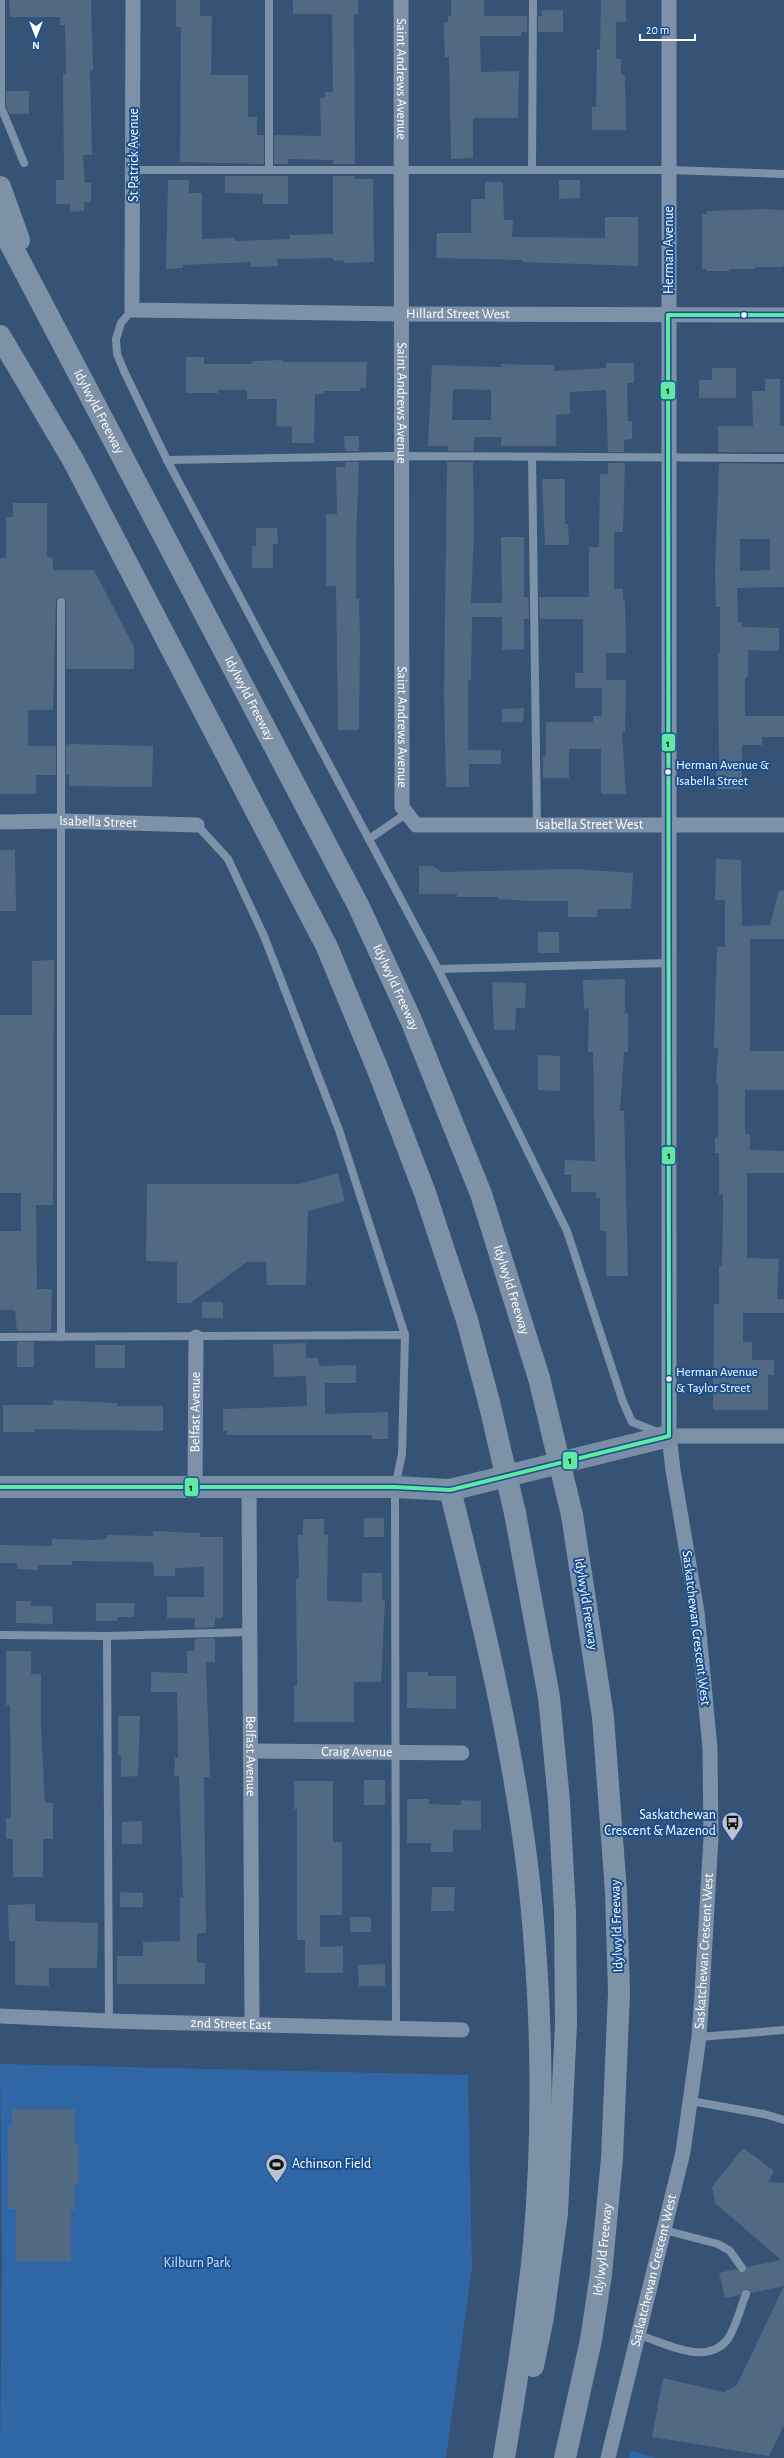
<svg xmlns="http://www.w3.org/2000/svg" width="784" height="2458" font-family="'Alegreya Sans',sans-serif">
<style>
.green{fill:#2f66a5}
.building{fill:#526984;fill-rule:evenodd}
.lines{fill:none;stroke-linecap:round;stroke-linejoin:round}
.lane{stroke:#7d92a8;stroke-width:8}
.street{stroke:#7d92a8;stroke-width:15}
.secondary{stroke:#798da4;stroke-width:22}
.highway{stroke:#7e92a7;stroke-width:22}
.highway-bridge{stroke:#7e92a7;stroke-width:22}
.bus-1-casing{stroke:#1b4f8f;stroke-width:7}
.bus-1{stroke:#60e9a3;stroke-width:4}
.bus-dot{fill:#fff;stroke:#1b4f8f;stroke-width:1.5}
.labels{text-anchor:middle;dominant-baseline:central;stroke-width:4;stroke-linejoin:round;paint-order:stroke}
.bus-label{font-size:13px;fill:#fff;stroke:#1b4f8f;text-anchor:start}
.street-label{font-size:14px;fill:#fff;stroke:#1b4f8f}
.poi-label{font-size:14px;fill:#fff;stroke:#1b4f8f;text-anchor:end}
.park-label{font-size:14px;fill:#cfe3fa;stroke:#1b4f8f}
.line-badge{stroke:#1b4f8f;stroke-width:1.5}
.pale-badge-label{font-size:11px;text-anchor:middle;font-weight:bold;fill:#111}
</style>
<rect width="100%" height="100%" fill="#365274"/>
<!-- green -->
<g class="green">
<polygon points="0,2064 468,2075 472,2268 446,2458 0,2458 2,2263"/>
<polygon points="631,2450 657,2458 629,2458"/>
</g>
<!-- building -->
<g class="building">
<polygon points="9,0 91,0 93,70 90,70 92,155 83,155 85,183 91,183 91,202 84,202 84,211 70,212 70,204 56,204 56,180 64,180 63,74 66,74 65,25 60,25 60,17 10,17"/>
<polygon points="176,0 200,0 200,16 212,16 211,75 248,75 248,117 257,117 257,135 264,135 264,164 180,162 181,27 176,27"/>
<polygon points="293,0 358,0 358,14 354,14 355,164 333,164 333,160 288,159 288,164 274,164 274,135 321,136 320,98 325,98 325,92 333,92 332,14 293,14"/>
<polygon points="451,0 484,0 484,16 527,16 527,32 521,32 521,36 480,36 481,72 519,71 518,118 473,118 473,158 451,159 449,57 445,57 444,38 444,22 448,22 448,16 451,16"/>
<polygon points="601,0 626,0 626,22 616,22 616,59 621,59 621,75 625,75 626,130 592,130 592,107 596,107 597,49 600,49"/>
<polygon points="542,10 563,10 563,32 538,32 538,16 542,16"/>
<polygon points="6,91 29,91 29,114 10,114 6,106"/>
<polygon points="225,176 288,176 288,204 263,204 263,194 225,193"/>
<polygon points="333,176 355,176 355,179 373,179 374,262 344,263 344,260 333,261 333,258 277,259 278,266 251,267 251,262 183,265 183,268 166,269 168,180 189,180 189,193 202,193 202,239 235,238 235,241 290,239 290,235 333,234"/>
<polygon points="559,180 580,180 580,198 559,199"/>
<polygon points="485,182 503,182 504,220 513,220 512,237 605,238 605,217 638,217 638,266 522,262 522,260 436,258 437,233 471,233 471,199 485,199"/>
<polygon points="762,209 784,210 784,265 782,267 755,267 755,269 729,269 729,271 706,271 706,269 702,269 702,214 707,214 707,211"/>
<polygon points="186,357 204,357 204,364 253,364 252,361 283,360 283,362 367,362 366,388 360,388 360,391 324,391 324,394 315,394 314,443 292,443 292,427 276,426 277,399 247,399 247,390 218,390 218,393 186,393"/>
<path d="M606,363h28v20h-7l1,38h4v18l-8,1v12h-16l-2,-62 -36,2v22l-14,1v31h-55v-9h-26l-2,14h-25v-5h-20l4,-81 69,2v-3l53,1v6l52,-3zM453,389l38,1v30h-39z"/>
<polygon points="712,368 736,368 736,398 699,398 699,380 712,380"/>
<polygon points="765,379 780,379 780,426 784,426 784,452 718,452 718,426 753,426 752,391 765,391"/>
<polygon points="344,436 359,436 359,451 345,451"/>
<polygon points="345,462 359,462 356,542 356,599 359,599 360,638 359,730 338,730 336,586 326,586 326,514 337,514 336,467 345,467"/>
<polygon points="447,462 473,462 474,533 471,603 502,603 501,537 524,537 524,597 528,597 529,619 524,619 524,649 502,650 502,617 472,617 471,680 468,680 468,750 501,750 501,764 469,764 469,787 446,787 444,693"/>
<polygon points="608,463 625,463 623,532 614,532 614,589 623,589 623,600 625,600 626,653 606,653 606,680 626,680 625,732 622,732 626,794 601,794 601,749 569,749 569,778 543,778 543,756 546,756 546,722 593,722 593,716 602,716 602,688 575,688 575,673 583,673 583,619 540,619 539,597 589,597 589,547 599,547 600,474 608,474"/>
<path d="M719,463l65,1v123l-47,1 1,34h4v5l37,1v23l-31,-1v27h-3v39h39v21h-22v8h-20v44h-25l-1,-22h3l-1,-114h2v-46h-4l-1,-35zM740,539h30v31l-30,1z"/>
<polygon points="542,479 565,479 565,524 568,524 569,545 545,545"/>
<polygon points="13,503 47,503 47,557 53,558 53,570 94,570 134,647 134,669 66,669 66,602 61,597 56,599 53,710 28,710 28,746 56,746 56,775 36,775 36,794 0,794 0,558 6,558 6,517 13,517"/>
<polygon points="256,528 277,528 278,544 273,544 273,568 252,568 252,546 256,546"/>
<polygon points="524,708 523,722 502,722 502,709"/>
<polygon points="69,744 153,746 152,787 69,786 69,775 66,775 66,746"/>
<polygon points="0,850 15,850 16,911 0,911"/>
<polygon points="716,859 741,860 742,926 770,925 779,890 784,891 784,939 750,939 750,1051 784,1051 784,1090 745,1090 745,1134 750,1134 750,1150 784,1151 784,1173 747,1173 747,1258 779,1259 777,1299 784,1299 784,1313 743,1313 743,1342 752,1342 752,1360 774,1360 774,1375 768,1375 768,1410 713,1410 714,1304 719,1304 719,1266 722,1266 723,1210 723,1194 719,1194 719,1153 715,1153 715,1138 718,1138 718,1084 716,1084 718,1048 714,1048 715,1009 717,947 725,947 725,900 715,900"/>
<polygon points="419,866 432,866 442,872 574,869 633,873 631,909 597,909 597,917 568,917 568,901 531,901 498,899 498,897 457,897 457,894 419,894"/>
<rect x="538" y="932" width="21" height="21"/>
<polygon points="54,960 53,1205 36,1205 37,1289 52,1289 51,1331 17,1331 15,1310 0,1310 0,1231 21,1231 21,1193 0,1193 0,1015 32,1015 32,961"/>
<polygon points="625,979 625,1013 628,1013 628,1052 624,1052 620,1111 624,1111 628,1276 606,1276 606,1231 600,1231 600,1198 596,1198 596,1192 571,1192 571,1175 564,1175 565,1160 595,1161 593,1052 588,1052 589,1008 584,1009 583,980"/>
<polygon points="492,982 526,983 525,1008 516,1008 515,1030 494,1030"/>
<polygon points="538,1055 560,1056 560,1091 538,1090"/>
<polygon points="338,1173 345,1201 308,1211 306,1285 267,1285 266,1262 247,1262 190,1303 177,1303 177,1262 146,1261 147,1184 299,1184"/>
<rect x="202" y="1302" width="21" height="16"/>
<rect x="17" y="1342" width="17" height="25"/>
<polygon points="306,1343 306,1358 318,1358 319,1366 356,1365 356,1383 325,1383 325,1414 388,1412 388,1439 372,1439 372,1435 227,1435 227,1431 223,1431 223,1409 307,1406 306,1376 274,1377 273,1344"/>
<rect x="95" y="1345" width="30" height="23"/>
<polygon points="53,1400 117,1403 117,1406 163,1406 163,1431 35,1429 35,1432 3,1432 3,1405 53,1405"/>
<rect x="364" y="1518" width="20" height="19"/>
<polygon points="303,1519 324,1519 324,1535 328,1535 327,1601 362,1602 362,1573 382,1573 382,1600 385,1600 381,1682 354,1682 354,1722 294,1722 294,1686 297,1685 296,1579 299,1579 298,1535 303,1535"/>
<polygon points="153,1531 200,1533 200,1537 223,1537 223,1618 215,1618 215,1627 195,1628 195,1618 167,1618 167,1597 204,1597 204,1567 175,1568 175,1576 154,1576 153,1562 72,1561 72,1565 38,1565 38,1570 17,1569 17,1563 0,1563 0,1545 52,1546 52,1539 94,1540 107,1539 107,1535 153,1536"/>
<polygon points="16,1601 31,1601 31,1606 52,1606 53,1624 16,1623"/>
<polygon points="96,1603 135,1603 134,1617 118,1617 117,1621 96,1621"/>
<polygon points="215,1638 215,1662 206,1662 210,1777 204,1777 206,1933 197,1933 197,1963 205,1963 205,1984 117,1984 117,1956 143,1956 143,1942 180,1941 180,1897 183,1897 179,1776 174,1776 175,1758 178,1758 177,1692 151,1692 151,1672 187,1673 187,1651 194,1651 195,1639"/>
<polygon points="6,1651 31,1651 31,1674 41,1674 41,1726 45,1803 53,1803 53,1839 43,1839 43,1877 13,1877 13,1839 6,1839 6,1818 11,1818 10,1705 6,1705"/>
<polygon points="407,1672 428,1672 428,1676 456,1676 456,1709 407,1708"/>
<polygon points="118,1716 140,1716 138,1776 121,1777 121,1755 118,1755"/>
<rect x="364" y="1780" width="21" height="25"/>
<polygon points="294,1781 333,1781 333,1842 342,1842 342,1915 320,1915 320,1947 343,1946 343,1973 305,1973 305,1940 297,1940 297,1809 294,1809"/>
<polygon points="407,1799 429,1799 429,1804 461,1805 461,1800 481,1801 481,1830 453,1830 453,1852 431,1852 431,1843 407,1843"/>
<polygon points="142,1821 142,1844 122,1844 122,1822"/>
<polygon points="432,1887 455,1887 454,1911 431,1911"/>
<polygon points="120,1892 143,1893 143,1907 120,1907"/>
<polygon points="35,1904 35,1921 98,1923 97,1968 49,1968 49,1986 15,1985 15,1941 9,1941 8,1905"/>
<rect x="350" y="1917" width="21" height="15"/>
<polygon points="385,1964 385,1986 359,1986 358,1965"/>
<polygon points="12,2109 75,2109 75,2145 79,2145 79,2184 75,2184 75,2210 71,2210 71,2261 16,2261 16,2209 8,2209 8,2126 12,2126"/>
<polygon points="743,2148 774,2171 768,2182 784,2183 784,2286 751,2293 745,2289 740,2295 725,2298 719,2273 736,2269 743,2273 747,2267 781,2260 715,2203 712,2187"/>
<polygon points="784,2286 784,2425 769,2456 652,2437 663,2378 724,2392 737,2385"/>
</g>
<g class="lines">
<!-- lane -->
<g class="lane">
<polyline points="1,0 1,107 24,163"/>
<polyline points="269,0 269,169"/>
<polyline points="134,170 669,170 784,174"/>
<polyline points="532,170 533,0"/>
<polyline points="132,310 121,323 116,339 117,354 124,371 167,460 438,969 567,1231 623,1402 632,1422 660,1433"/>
<polyline points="532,457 537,825"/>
<polyline points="167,460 387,456 784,458"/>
<polyline points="61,602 61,1337"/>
<polyline points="197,825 228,859 264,936 339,1130 405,1335"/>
<polyline points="369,839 407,813"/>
<polyline points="438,969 669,963"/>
<polyline points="0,1337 405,1335 402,1454 395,1487 396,2030"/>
<polyline points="0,1635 107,1636 251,1632"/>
<polyline points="107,1636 109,2021"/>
<polyline points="699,2037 784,2030"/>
<polyline points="691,2101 764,2114 784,2120"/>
<polyline points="664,2230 718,2244 730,2251 742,2268"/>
<path d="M638,2335c27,7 67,32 89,5 8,-10 14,-34 19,-46"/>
</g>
<!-- street -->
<g class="street">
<path id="s1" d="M133,0l-1,310 270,4 382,1"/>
<path id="s2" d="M401,0l1,807 14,18h368"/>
<path id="s3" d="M0,822l62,-1 135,4"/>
<polyline points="669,1436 784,1436"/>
<path id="s4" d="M195,1487l1,-150"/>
<path id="s5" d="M249,1488l3,536"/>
<path id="s6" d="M252,1751l210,2"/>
<path id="s7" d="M0,2016l109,5 353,9"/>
<path id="s8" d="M608,2458l75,-306 16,-115 3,-44 9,-155 -1,-90 -13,-136 -24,-142 -4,-34v-1436"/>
</g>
<!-- secondary -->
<polyline class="secondary" points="0,1487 395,1487 450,1490 669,1436"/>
<!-- highway -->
<g class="highway">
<polyline points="0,187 19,240"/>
<path id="s9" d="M0,224l359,683 52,113 70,174 58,184"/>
<polyline points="0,336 73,460 327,947 378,1070 425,1193 467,1320 489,1402"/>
<path d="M450,1490c34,135 67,271 81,410 11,113 13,230 3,344 -7,72 -18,143 -30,214"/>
<polyline points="515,1513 549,1697 559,1801 565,1911 566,2024 557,2213 543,2317 533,2366"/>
<path id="s10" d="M565,2458l26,-118 10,-66 11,-116 7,-165 -3,-101 -13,-175 -31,-202"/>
</g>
<!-- highway-bridge -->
<g class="highway-bridge">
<polyline points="539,1378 572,1515"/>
<polyline points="489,1402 515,1513"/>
</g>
<defs>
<polyline id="bus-1" points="0,1487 395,1487 450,1490 669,1436 668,315 784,315"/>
</defs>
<!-- bus-1 casing -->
<use href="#bus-1" class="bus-1-casing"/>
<!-- bus-1 -->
<use href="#bus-1" class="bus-1"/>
</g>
<!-- icons -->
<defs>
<symbol id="bus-pin" viewBox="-11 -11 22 30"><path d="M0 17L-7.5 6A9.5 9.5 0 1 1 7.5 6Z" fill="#b9c2ce" stroke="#1b4f8f"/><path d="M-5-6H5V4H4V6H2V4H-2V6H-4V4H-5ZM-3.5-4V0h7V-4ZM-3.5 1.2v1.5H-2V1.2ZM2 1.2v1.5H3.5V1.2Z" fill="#111"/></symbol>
<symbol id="stadium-pin" viewBox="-11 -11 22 30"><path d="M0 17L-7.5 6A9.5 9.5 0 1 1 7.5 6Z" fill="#b9c2ce" stroke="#1b4f8f"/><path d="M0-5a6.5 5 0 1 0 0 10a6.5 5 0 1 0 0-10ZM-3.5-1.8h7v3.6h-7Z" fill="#111"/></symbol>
</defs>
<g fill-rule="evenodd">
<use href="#bus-pin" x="720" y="1810" width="25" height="34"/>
<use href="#stadium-pin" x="264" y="2152" width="25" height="34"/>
</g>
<!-- markers -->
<g class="bus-dot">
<circle cx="744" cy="315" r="3.5"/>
<circle cx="668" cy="772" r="3.5"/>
<circle cx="669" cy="1379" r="3.5"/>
</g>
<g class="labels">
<!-- bus labels -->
<g class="bus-label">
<text x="676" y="765">Herman Avenue &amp;<tspan x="676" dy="16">Isabella Street</tspan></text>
<text x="676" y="1372">Herman Avenue<tspan x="676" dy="16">&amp; Taylor Street</tspan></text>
</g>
<!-- street labels -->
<g class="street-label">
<text stroke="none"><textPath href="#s2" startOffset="79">Saint Andrews Avenue</textPath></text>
<text transform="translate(134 155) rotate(-90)">St Patrick Avenue</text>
<text transform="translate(669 250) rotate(-90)">Herman Avenue</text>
<text stroke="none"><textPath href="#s1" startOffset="636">Hillard Street West</textPath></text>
<text stroke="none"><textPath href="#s2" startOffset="403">Saint Andrews Avenue</textPath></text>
<text stroke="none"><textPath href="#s9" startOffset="212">Idylwyld Freeway</textPath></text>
<text stroke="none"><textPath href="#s9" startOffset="536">Idylwyld Freeway</textPath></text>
<text stroke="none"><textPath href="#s2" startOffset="727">Saint Andrews Avenue</textPath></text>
<text stroke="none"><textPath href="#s3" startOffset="98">Isabella Street</textPath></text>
<text stroke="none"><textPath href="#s2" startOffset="1003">Isabella Street West</textPath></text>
<text stroke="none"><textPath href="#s9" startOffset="860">Idylwyld Freeway</textPath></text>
<text stroke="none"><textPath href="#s9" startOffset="1184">Idylwyld Freeway</textPath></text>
<text stroke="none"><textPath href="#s4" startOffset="75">Belfast Avenue</textPath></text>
<text transform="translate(586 1604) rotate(81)">Idylwyld Freeway</text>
<text transform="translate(696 1628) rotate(83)">Saskatchewan Crescent West</text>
<text stroke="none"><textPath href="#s6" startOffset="105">Craig Avenue</textPath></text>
<text stroke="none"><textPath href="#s5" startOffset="268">Belfast Avenue</textPath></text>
<text transform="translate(617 1926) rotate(-92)">Idylwyld Freeway</text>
<text stroke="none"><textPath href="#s8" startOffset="517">Saskatchewan Crescent West</textPath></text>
<text stroke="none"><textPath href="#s7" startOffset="231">2nd Street East</textPath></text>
<text stroke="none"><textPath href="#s10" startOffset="212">Idylwyld Freeway</textPath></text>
<text stroke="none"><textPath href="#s8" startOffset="193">Saskatchewan Crescent West</textPath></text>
</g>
<!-- poi labels -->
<g class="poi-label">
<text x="716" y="1815">Saskatchewan<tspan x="716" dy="16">Crescent &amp; Mazenod</tspan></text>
<text x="292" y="2164" text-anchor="start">Achinson Field</text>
</g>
<!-- park labels -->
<g class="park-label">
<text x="197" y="2263">Kilburn Park</text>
</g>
</g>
<g class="line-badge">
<rect x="660" y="381" width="16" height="19" rx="4" fill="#60e9a3"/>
<rect x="661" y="733" width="15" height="19" rx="4" fill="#60e9a3"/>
<rect x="661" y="1146" width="15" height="19" rx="4" fill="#60e9a3"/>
<rect x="562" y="1451" width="16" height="19" rx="4" fill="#60e9a3"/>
<rect x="184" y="1477" width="15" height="20" rx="4" fill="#60e9a3"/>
</g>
<g class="pale-badge-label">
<text x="668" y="394">1</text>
<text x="668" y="747">1</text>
<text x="669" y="1159">1</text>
<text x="570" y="1464">1</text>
<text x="191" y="1491">1</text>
</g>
<!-- north arrow -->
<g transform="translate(36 36) rotate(180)" stroke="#1b4f8f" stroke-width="3" paint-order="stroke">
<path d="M0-3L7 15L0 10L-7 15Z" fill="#ffffff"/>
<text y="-6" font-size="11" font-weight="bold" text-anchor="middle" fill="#ffffff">N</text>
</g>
<!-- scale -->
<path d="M640 34v6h55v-6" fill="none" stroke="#ffffff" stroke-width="2"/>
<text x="646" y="34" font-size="12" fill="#ffffff" stroke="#1b4f8f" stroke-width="3" paint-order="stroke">20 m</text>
</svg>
